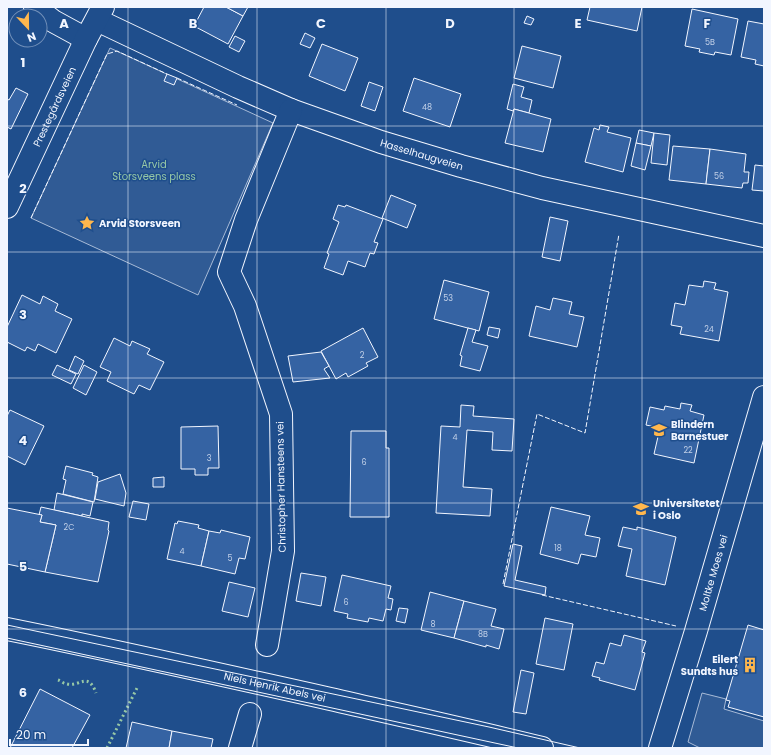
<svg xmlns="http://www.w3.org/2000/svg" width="771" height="755" font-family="Poppins,sans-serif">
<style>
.built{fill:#305b95;stroke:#a8bbd7}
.building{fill:#3563a3;stroke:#f2f6ff}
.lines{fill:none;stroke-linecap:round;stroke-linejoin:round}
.minor-casing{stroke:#f2f6ff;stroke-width:24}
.tertiary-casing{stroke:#f2f6ff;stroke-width:24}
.minor{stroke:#1f4e8c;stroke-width:22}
.tertiary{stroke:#1f4e8c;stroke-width:22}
.tram{stroke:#f2f6ff;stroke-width:1}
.hedge{stroke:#97c8a6;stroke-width:3;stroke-dasharray:2 3;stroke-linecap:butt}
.fence{stroke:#f2f6ff;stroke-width:1;stroke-dasharray:5 2;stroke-linecap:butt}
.grid{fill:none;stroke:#f2f6ff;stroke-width:1;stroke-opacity:0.55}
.labels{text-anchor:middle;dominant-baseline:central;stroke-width:3;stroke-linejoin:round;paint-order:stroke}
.number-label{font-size:8px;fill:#c3d1e8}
.street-label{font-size:10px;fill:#f2f6ff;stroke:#1f4e8c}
.park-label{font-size:10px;fill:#97c8a6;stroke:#1f4e8c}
.poi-label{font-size:10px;font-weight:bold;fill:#f2f6ff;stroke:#1f4e8c;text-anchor:start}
.grid-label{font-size:13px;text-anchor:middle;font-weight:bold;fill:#f2f6ff;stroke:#1f4e8c;stroke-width:3;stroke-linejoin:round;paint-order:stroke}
</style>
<rect width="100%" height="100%" fill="#1f4e8c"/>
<!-- built -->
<g class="built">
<polygon points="110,48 273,123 198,295 31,218"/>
<polygon points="702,693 726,699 724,709 764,721 764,748 700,748 688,742"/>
</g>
<!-- building -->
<g class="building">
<polygon points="204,7 226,7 243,16 228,44 194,26"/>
<polygon points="226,7 248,7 243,16"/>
<polygon points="590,7 642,7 637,31 587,20"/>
<polygon points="692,9 738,19 731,55 715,52 714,55 699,52 700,49 685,46"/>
<polygon points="527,16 534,19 531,25 524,23"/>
<polygon points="748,21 764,24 764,66 755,64 756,60 741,57"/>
<polygon points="305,33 315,38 310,48 300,44"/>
<polygon points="235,36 245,41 239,52 229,47"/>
<polygon points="322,44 358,58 345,91 309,76"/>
<polygon points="522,46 561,56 553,88 514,78"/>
<polygon points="167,74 177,78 174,85 164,81"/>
<polygon points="414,78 461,94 450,127 403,111"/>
<polygon points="369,82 383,87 375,111 361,106"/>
<polygon points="513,84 524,87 521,97 532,100 529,113 514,109 513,111 507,109"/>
<polygon points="16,88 28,94 11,129 7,127 7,99 9,100"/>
<polygon points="514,109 551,119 543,152 505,143"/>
<polygon points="600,125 609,127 607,132 631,138 623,172 585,162 594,128 599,130"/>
<polygon points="639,130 654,133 651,146 636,143"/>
<polygon points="654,133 670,135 667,165 651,163"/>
<polygon points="636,143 651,146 645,170 631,166"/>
<polygon points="673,146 710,149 706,184 669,180"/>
<polygon points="710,149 746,154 744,172 749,172 748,183 743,183 742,188 706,184"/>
<polygon points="755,165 764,166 764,191 752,190"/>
<polygon points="391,195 416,205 407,228 382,218"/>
<polygon points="338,205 345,207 346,205 383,219 374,242 378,243 374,254 370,253 365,267 348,261 343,275 324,268 329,254 327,253 339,222 333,219"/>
<polygon points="550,217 568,221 560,261 542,257"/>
<polygon points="444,280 489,292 479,331 434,319"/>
<polygon points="704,281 716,283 714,289 728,292 719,341 680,334 682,327 671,325 675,303 685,305 689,285 703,287"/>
<polygon points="22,295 40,304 43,296 58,304 55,311 72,319 56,353 38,344 35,351 27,347 25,351 7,342 7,327"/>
<polygon points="553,298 572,302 569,314 584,317 577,347 529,336 536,306 550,310"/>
<polygon points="489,327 500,329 498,338 487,335"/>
<polygon points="363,328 378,357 366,363 368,366 348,377 346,373 336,379 321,351"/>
<polygon points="468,328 476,330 472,342 488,346 480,371 460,366 462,356 460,355"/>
<polygon points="114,338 130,346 132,341 150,349 147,354 164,362 150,390 139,385 134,394 107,381 111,372 100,367"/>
<polygon points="321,352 329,366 324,369 330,378 293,382 288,356"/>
<polygon points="75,356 84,361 78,374 69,370"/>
<polygon points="57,365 76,374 71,384 52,375"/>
<polygon points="84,365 97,372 86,395 73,388"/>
<polygon points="681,403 692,405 690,411 704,415 694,463 654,454 660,428 646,425 650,407 664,410 665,406 680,409"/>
<polygon points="461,405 474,406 473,416 514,419 512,451 492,450 493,432 467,430 463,487 492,489 490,516 436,513 441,426 460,427"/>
<polygon points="10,410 44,426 25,465 7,456 7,416"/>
<polygon points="218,426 219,468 208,468 208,475 195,475 195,469 181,469 181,427"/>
<polygon points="351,431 386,431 386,448 389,448 389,517 350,517"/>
<polygon points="66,466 93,473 92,475 98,477 94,502 63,494 66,480 63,479"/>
<polygon points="120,474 126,493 124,506 95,499 98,482"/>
<polygon points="164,477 164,487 153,487 153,478"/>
<polygon points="57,493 93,502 90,516 82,514 82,516 54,510"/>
<polygon points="133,501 149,504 146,520 129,517"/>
<polygon points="41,507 109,522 108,530 109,531 98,582 45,572 56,525 40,522 42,515 39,515"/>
<polygon points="551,507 590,516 585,535 600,538 596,557 581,554 578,564 540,554"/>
<polygon points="7,508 42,515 40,522 56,525 45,572 7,564"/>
<polygon points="178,521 199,525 198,528 209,531 201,566 167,559 175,523 177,524"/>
<polygon points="623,527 637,530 637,527 676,537 665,585 626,576 632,549 618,546"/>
<polygon points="221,530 250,537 245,559 239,558 235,574 201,566 209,531 220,533"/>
<polygon points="513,544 522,546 515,580 546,587 545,595 504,586"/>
<polygon points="301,573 326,577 321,606 296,601"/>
<polygon points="342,575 391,586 388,598 393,599 391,610 386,609 383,621 369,618 368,622 347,618 348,614 334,611"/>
<polygon points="229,582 255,588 248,617 222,611"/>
<polygon points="430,592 464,601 454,638 421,630"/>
<polygon points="464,601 496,609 491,626 504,629 499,649 486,645 486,647 454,638"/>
<polygon points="399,608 408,609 405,623 396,621"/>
<polygon points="545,618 573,624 564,670 536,664"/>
<polygon points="748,625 764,630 764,717 728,707 730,701 726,700"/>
<polygon points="624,635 646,641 642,652 645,653 635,690 599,680 600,678 592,676 596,662 604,664 610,643 621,646"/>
<polygon points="521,670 534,673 526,714 513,712"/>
<polygon points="40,689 90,715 72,748 10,748"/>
<polygon points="132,722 172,731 169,748 126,748"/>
<polygon points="172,731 213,739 211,748 169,748"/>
</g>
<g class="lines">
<defs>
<g id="minor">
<polyline points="35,7 53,21 86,39"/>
<path id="s1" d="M97,20l141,67 53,23 90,32 80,24 81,22 222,48"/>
<path id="s2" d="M7,629c110,22 219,47 328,71 69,16 138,31 207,48"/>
<polyline points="267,645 283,551 281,414 245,306 229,272 246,220 291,110"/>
<polyline points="240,748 250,714"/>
<path id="s3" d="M660,748l36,-117 68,-234"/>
</g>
<g id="tertiary">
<path id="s4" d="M7,207l79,-168 17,-32"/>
</g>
</defs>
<!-- minor casing -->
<use href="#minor" class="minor-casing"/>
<!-- tertiary casing -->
<use href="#tertiary" class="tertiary-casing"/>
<!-- minor -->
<use href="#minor" class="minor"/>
<!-- tertiary -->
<use href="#tertiary" class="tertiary"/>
<!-- tram -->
<g class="tram">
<polyline points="7,625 489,727 580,748"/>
<polyline points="7,638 518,748"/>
</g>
<!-- hedge -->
<g class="hedge">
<path d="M58,680c3,1 6,4 9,4 13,3 21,-13 29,9"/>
<polyline points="107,748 137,688"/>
</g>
<!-- fence -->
<g class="fence">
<polyline points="177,78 237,105"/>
<polyline points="31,218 107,54 117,51 167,74"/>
<polyline points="503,584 537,414 585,433 619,234"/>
<polyline points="542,595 676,626"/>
</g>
</g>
<!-- grid -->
<path class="grid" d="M128,7v741M257,7v741M386,7v741M514,7v741M642,7v741M7,126h757M7,252h757M7,378h757M7,503h757M7,629h757"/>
<!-- icons -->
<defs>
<symbol id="sight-bare" viewBox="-9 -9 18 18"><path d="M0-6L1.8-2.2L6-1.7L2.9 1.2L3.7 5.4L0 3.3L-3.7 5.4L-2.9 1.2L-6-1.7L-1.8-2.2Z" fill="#ffb74d" stroke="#1f4e8c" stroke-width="2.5" paint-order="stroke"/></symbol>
<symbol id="school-bare" viewBox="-9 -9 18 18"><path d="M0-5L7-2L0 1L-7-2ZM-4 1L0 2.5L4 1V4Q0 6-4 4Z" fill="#ffb74d" stroke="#1f4e8c" stroke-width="2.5" paint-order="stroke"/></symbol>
<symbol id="university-bare" viewBox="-9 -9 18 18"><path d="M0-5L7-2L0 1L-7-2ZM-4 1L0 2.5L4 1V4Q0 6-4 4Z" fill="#ffb74d" stroke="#1f4e8c" stroke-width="2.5" paint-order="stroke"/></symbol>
<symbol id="building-bare" viewBox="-9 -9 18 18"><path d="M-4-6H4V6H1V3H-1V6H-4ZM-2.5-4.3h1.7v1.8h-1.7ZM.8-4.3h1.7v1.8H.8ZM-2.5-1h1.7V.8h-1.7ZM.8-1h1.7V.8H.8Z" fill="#ffb74d" stroke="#1f4e8c" stroke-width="2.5" paint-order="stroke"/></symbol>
</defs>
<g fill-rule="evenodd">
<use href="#sight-bare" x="76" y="212" width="22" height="22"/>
<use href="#school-bare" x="648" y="419" width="22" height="22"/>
<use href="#university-bare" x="630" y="498" width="22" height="22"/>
<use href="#building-bare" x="739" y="654" width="22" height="22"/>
</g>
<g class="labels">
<!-- number labels -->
<g class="number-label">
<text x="710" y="42">5B</text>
<text x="427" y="107">48</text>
<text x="719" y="176">56</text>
<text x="448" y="298">53</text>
<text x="709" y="329">24</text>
<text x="362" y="355">2</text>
<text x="455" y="437">4</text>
<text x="688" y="450">22</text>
<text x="209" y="458">3</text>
<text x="364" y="462">6</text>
<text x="69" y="527">2C</text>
<text x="558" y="548">18</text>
<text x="182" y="551">4</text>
<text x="230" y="558">5</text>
<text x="346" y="602">6</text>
<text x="433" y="624">8</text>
<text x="483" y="634">8B</text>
</g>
<!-- street labels -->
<g class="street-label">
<text stroke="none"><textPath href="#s4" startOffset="111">Prestegårdsveien</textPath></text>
<text stroke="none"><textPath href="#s1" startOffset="352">Hasselhaugveien</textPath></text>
<text transform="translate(281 487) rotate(-91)">Christopher Hansteens vei</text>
<text stroke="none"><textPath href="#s3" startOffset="183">Moltke Moes vei</textPath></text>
<text stroke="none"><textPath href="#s2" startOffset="274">Niels Henrik Abels vei</textPath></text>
</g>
<!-- park labels -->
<g class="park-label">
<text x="154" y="164">Arvid<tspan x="154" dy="12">Storsveens plass</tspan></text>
</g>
<!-- poi labels -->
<g class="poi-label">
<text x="99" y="223">Arvid Storsveen</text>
<text x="671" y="424">Blindern<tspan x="671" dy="12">Barnestuer</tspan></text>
<text x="653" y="503">Universitetet<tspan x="653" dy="12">i Oslo</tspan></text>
<text x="738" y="659" text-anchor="end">Eilert<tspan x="738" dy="12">Sundts hus</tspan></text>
</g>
</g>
<g class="grid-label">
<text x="64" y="28">A</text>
<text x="193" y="28">B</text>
<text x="321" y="28">C</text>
<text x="450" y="28">D</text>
<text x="578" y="28">E</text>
<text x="707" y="28">F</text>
<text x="23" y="67">1</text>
<text x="23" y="193">2</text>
<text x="23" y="319">3</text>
<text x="23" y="445">4</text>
<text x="23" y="571">5</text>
<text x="23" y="697">6</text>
</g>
<!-- border -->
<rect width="771" height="755" fill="none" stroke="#f2f6ff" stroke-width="16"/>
<!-- north arrow -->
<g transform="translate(28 28) rotate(158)"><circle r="19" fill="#1f4e8c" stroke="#7391ba"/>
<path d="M0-3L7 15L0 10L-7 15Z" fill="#ffb74d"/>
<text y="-6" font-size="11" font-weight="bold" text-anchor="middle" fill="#f2f6ff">N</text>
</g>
<!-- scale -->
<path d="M10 739v6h78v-6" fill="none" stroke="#f2f6ff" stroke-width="2"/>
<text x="16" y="739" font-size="12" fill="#f2f6ff" stroke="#1f4e8c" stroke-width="3" paint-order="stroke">20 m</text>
</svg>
